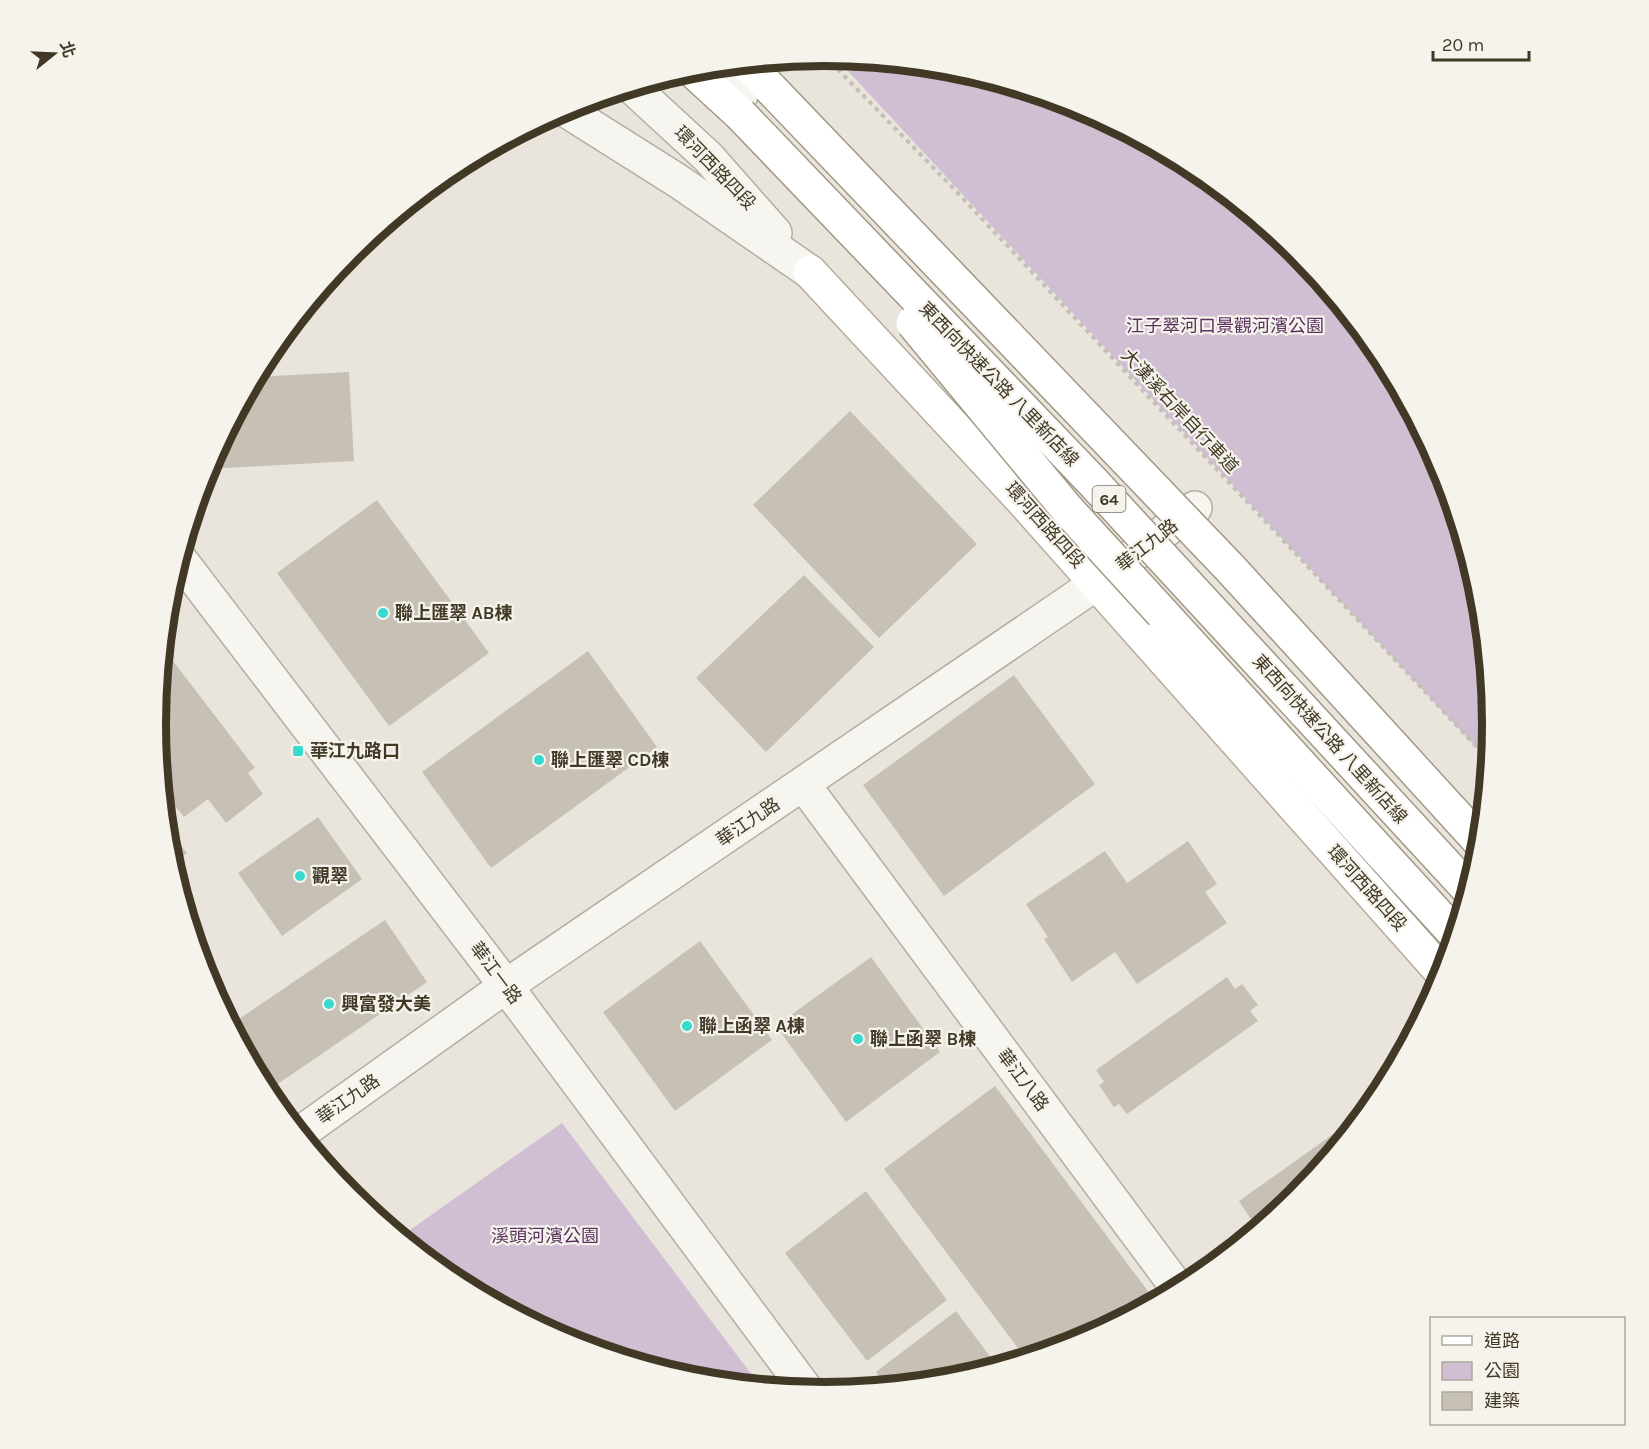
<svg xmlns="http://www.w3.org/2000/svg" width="1649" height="1449" font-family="Karla,'Noto Sans TC',sans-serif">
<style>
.green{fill:#d0bed3}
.building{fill:#c6c1b4}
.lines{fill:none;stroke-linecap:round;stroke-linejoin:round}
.minor-casing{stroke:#b3aea2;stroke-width:36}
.major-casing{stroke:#b6ad9b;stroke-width:36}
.highway-casing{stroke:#a19883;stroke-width:36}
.path{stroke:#c4c0b7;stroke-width:4;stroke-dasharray:4.5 4.5;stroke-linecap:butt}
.minor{stroke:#f7f5f0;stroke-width:33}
.major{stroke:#fff;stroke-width:33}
.highway{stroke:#fff;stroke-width:33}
.highway-bridge-casing{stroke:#a19883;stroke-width:36;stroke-linecap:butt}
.highway-bridge{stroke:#fff;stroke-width:33}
.poi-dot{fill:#35dbcf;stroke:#f6f3ed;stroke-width:2}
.labels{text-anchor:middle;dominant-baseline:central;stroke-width:4.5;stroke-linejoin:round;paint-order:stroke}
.shield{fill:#f6f3ed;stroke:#777161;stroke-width:1.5}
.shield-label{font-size:16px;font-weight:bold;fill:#413925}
.street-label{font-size:18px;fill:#413925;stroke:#f6f3ed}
.park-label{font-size:18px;fill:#59315e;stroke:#f6f3ed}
.poi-label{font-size:18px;font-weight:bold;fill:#413925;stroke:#f6f3ed;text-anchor:start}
.rim{fill:none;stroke:#413925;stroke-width:8}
</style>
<rect width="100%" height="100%" fill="#e9e5dd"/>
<!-- green -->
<g class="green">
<polygon points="834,56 955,68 1081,107 1196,168 1298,252 1381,353 1443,469 1481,594 1493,725 1490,762"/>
<polygon points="562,1123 761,1387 694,1381 568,1342 453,1281 400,1237"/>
</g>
<!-- building -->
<g class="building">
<polygon points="349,372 354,461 206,469 255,377"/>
<polygon points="850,411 977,544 879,638 753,505"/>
<polygon points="377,500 489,653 389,726 277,573"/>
<polygon points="804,575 874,647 766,752 696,678"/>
<polygon points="163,648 255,768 248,773 263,794 226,823 208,799 184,817 171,801 167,804 163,799 156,724"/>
<polygon points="588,651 657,747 491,868 422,772"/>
<polygon points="1014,675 1095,784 944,896 863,785"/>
<polygon points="318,817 362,879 282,936 238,873"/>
<polygon points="165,824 187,853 171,865 168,855"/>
<polygon points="1188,841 1217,884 1205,892 1227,923 1137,984 1115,952 1072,982 1044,939 1048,937 1026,904 1105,851 1127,883"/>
<polygon points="385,920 427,982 266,1092 230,1025"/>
<polygon points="700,941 772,1040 675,1111 603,1012"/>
<polygon points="871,957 940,1052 846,1122 776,1026"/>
<polygon points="1227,977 1235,989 1242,984 1258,1005 1250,1011 1258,1021 1127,1114 1119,1104 1114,1107 1099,1085 1104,1082 1096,1070"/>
<polygon points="995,1086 1156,1302 1080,1343 1026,1359 884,1169"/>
<polygon points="1367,1110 1368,1111 1297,1198 1258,1230 1239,1201"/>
<polygon points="866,1191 947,1300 867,1361 785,1253"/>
<polygon points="956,1311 998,1367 955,1381 887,1387 876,1372"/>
</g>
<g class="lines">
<defs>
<g id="minor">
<polyline points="720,66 741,95"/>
<polyline points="632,87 708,157 775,233"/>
<polyline points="564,109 678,181 810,272"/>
<polyline points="179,558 506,986 808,1392"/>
<polyline points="803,784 1179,1290"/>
<polyline points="299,1134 506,986 1097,583 1195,508"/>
</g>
<polyline id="major" points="810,272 1023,501 1444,975"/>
<g id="highway">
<polyline points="746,63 771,89"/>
<polyline points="691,69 740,114"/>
<polyline points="1162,613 1456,935"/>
</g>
</defs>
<!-- minor casing -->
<use href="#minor" class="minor-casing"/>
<!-- major casing -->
<use href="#major" class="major-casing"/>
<!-- highway casing -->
<use href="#highway" class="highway-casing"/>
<!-- path -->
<g class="path">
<polyline points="825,56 955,190 1490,761"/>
<polyline points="1479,749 1492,738"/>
</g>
<!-- minor -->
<use href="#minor" class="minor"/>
<!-- major -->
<use href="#major" class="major"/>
<!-- highway -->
<use href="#highway" class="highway"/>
<defs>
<g id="highway-bridge">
<polyline points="771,89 1230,568 1482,844"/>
<polyline points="740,114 1092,481 1470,891"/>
<polyline points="913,323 1067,509 1162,613"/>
</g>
</defs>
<!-- highway-bridge casing -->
<use href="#highway-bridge" class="highway-bridge-casing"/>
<!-- highway-bridge -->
<use href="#highway-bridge" class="highway-bridge"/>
</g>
<!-- markers -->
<g class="poi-dot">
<circle cx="383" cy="613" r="6"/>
<rect x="292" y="745" width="12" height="12" rx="3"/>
<circle cx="539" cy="760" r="6"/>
<circle cx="300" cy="876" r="6"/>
<circle cx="329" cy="1004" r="6"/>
<circle cx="687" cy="1026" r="6"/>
<circle cx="858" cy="1039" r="6"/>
</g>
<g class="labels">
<!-- shield labels -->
<rect class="shield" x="1092.5" y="486" width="33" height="26" rx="4.5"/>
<g class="shield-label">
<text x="1109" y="499">64</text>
</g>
<!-- street labels -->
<g class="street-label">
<text transform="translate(715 168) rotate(46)">環河西路四段</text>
<text transform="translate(999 384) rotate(46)">東西向快速公路 八里新店線</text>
<text transform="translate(1180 411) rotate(47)">大漢溪右岸自行車道</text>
<text transform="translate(1045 525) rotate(48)">環河西路四段</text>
<text transform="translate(1147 545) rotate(-38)">華江九路</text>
<text transform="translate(1330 739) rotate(48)">東西向快速公路 八里新店線</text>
<text transform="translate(748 822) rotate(-34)">華江九路</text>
<text transform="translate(1367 888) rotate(48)">環河西路四段</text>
<text transform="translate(496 973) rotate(53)">華江一路</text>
<text transform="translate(1023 1080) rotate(53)">華江八路</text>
<text transform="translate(348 1099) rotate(-35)">華江九路</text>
</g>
<!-- park labels -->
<g class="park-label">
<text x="1225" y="326">江子翠河口景觀河濱公園</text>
<text x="545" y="1236">溪頭河濱公園</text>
</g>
<!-- poi labels -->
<g class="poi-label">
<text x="395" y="613">聯上匯翠 AB棟</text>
<text x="310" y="751">華江九路口</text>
<text x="551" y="760">聯上匯翠 CD棟</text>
<text x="312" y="876">觀翠</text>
<text x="341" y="1004">興富發大美</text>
<text x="699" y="1026">聯上函翠 A棟</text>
<text x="870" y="1039">聯上函翠 B棟</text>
</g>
</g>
<!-- crop -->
<path d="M0 0H1649V1449H0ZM166 724a658 658 0 1 1 1316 0a658 658 0 1 1-1316 0Z" fill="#f6f3ed" fill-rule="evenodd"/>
<path class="rim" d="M166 724a658 658 0 1 1 1316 0a658 658 0 1 1-1316 0Z"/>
<!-- legend -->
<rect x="1430" y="1317" width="195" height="108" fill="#f6f3ed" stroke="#aea99d" stroke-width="1.5"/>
<rect x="1442" y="1336" width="30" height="9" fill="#ffffff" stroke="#aea99d" stroke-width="1.5"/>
<text x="1484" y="1347" font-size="18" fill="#413925">道路</text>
<rect x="1442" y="1362" width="30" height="18" fill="#d0bed3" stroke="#aea99d" stroke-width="1.5"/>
<text x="1484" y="1377" font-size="18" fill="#413925">公園</text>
<rect x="1442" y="1392" width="30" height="18" fill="#c6c1b4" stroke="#aea99d" stroke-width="1.5"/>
<text x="1484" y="1407" font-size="18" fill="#413925">建築</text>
<!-- north arrow -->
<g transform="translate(54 54) rotate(72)" stroke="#f6f3ed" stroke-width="4.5" paint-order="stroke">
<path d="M0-4.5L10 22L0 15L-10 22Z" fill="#413925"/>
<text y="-9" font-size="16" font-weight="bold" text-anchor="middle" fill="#413925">北</text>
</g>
<!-- scale -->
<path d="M1433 51v9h96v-9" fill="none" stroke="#413925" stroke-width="3"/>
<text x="1442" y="51" font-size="18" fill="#413925" stroke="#f6f3ed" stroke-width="4.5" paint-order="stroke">20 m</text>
</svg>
